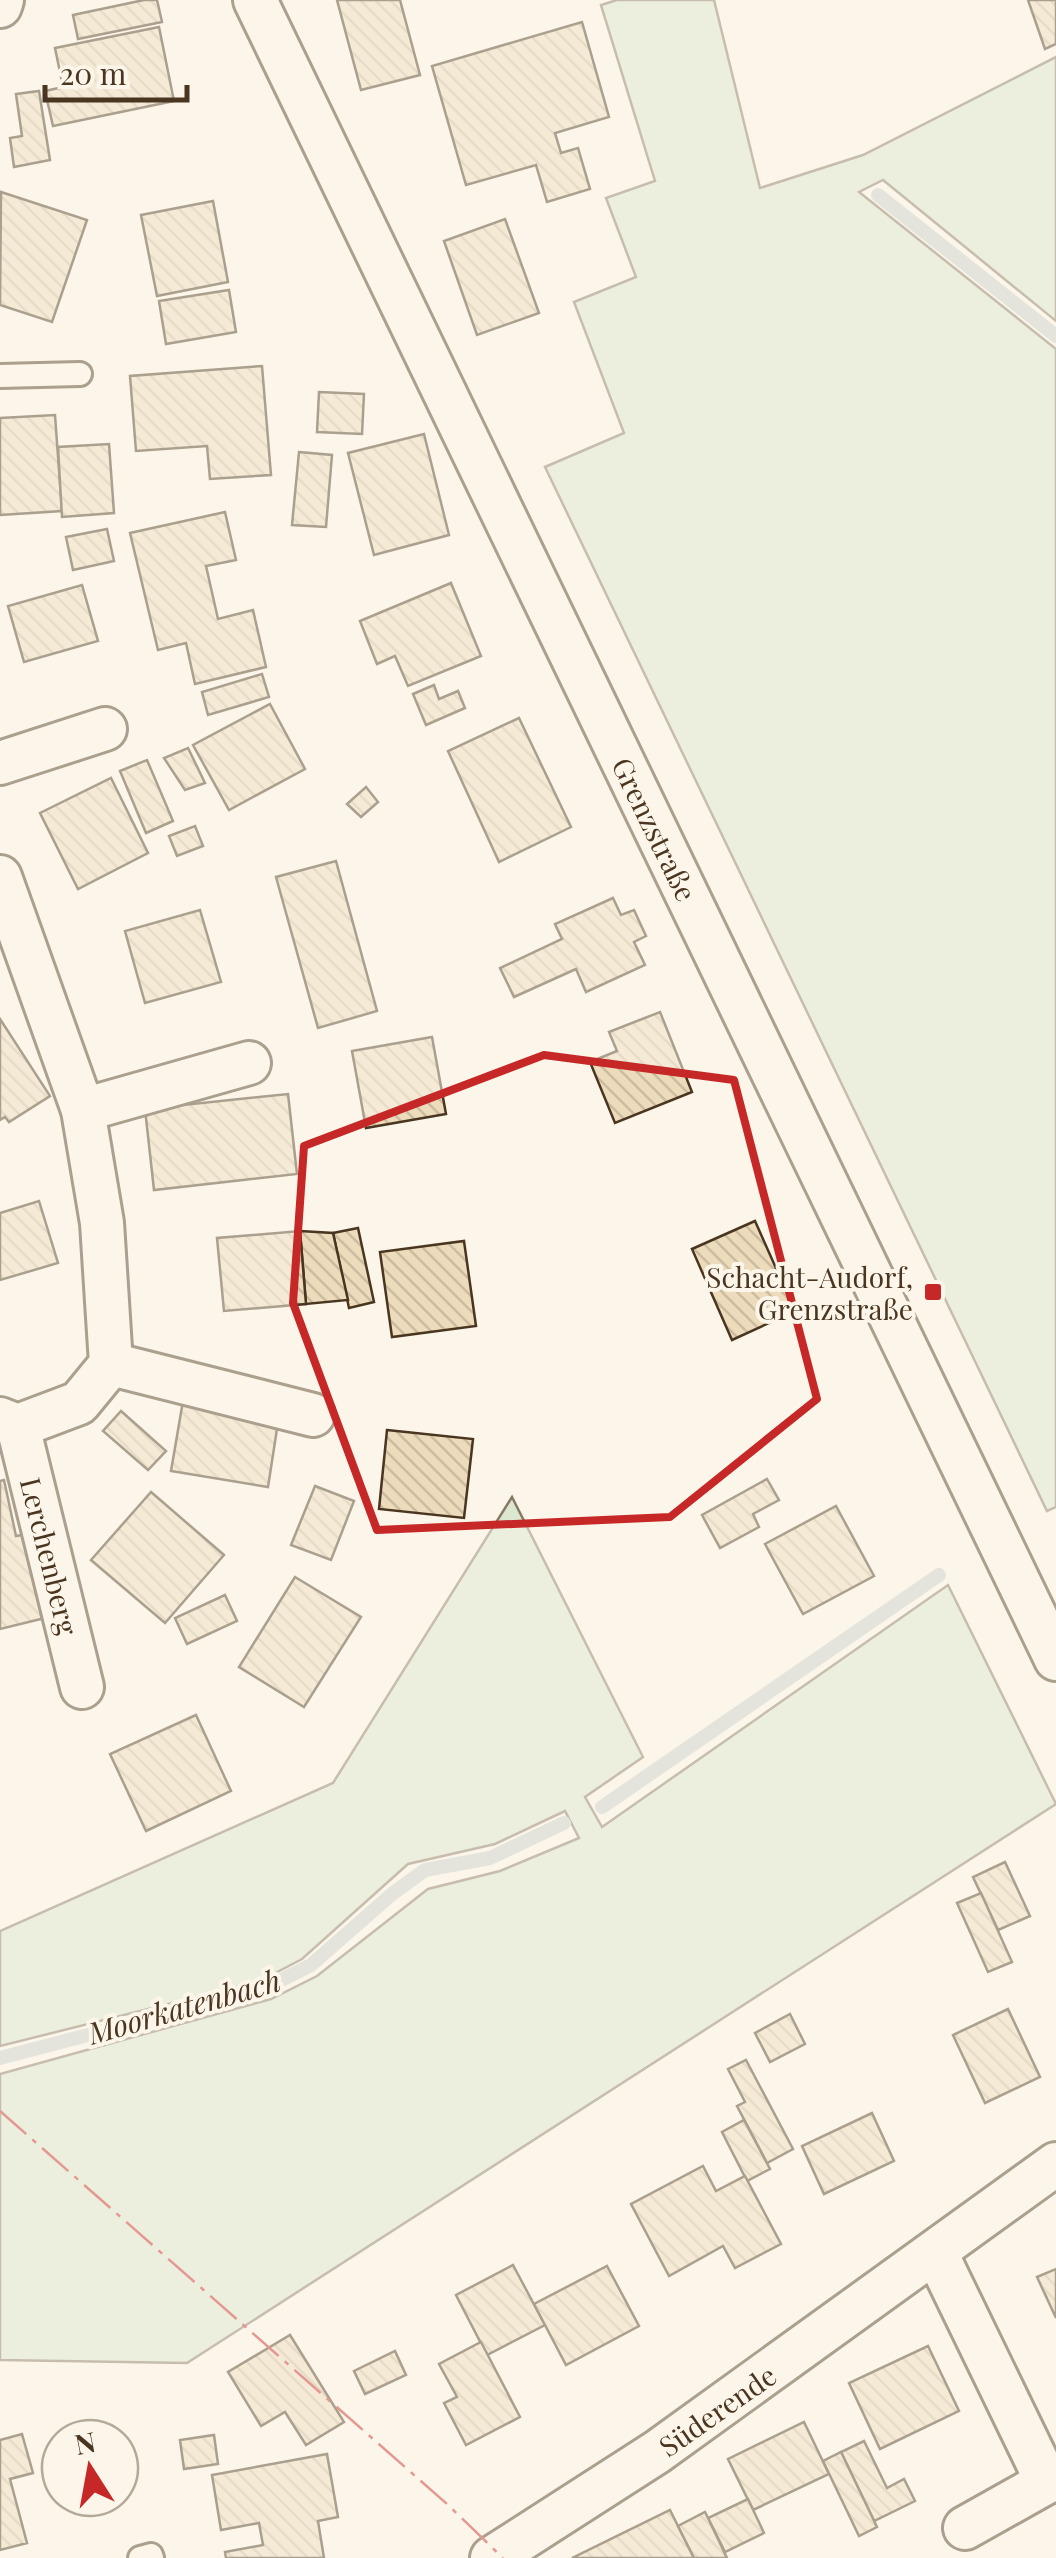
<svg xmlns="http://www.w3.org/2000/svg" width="1056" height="2558" font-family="'Playfair Display',serif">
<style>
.grass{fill:#dce7d0;stroke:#887966;stroke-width:2.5}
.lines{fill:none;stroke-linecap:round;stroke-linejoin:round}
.stream{stroke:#c9cecd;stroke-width:14}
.building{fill:url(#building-back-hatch);stroke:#4a3520;stroke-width:2.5}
.lane-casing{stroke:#4a3520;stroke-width:28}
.street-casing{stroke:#4a3520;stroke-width:48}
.lane{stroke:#fbf6e9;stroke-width:22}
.street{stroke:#fbf6e9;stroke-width:42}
.power{stroke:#c62828;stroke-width:2.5;stroke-dasharray:35 8 5 8;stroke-linecap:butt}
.marked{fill:none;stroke:#c62828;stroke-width:8;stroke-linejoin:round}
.poi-dot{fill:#c62828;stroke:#fbf6e9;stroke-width:4}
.labels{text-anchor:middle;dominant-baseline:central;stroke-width:8;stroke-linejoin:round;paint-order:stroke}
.street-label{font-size:28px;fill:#4a3520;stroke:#fbf6e9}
.poi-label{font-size:28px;fill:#4a3520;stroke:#fbf6e9;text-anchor:end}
.water-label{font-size:30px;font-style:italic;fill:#4a3520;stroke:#fbf6e9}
</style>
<defs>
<pattern id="building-back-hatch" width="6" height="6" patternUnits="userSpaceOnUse" patternTransform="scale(2.5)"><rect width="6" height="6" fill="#ecdcbc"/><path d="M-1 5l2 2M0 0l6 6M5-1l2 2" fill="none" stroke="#ccbda1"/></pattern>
</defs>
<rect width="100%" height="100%" fill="#fbf6e9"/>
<!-- grass -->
<g class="grass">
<polygon points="617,0 714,0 760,188 863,155 1056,57 1056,321 883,180 859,192 1056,349 1056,1507 1047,1511 545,467 624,433 574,302 636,277 606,198 655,181 601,5"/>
<polygon points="512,1497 643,1757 585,1797 602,1827 948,1585 1056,1804 187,2363 0,2360 0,2074 271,1999 317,1976 428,1889 500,1871 579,1838 565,1811 495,1844 408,1864 302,1959 260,1981 0,2046 0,1931 333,1783"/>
</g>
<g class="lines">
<!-- stream -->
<g class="stream">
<polyline points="878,195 1056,336"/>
<polyline points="602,1807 939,1575"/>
<polyline points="0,2058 264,1989 311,1965 392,1894 425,1870 490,1858 564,1823"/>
</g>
</g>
<!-- building -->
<g class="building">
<polygon points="144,0 157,0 162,22 78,39 73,15"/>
<polygon points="337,0 400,0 420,75 361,90"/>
<polygon points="1028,0 1056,0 1056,44 1045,49"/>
<polygon points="582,22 609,117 555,133 561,153 578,148 590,189 547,202 536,165 466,185 432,66"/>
<polygon points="159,27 174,101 53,126 45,91 63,87 55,48"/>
<polygon points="39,91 50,160 14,167 10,138 22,136 16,94"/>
<polygon points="1,192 87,220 52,322 0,305"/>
<polygon points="213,201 228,282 157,296 141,215"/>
<polygon points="505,219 539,313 477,335 444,241"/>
<polygon points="229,290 236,332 166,344 159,301"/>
<polygon points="262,366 271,475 210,479 207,446 136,451 130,376"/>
<polygon points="319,392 364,394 362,434 317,432"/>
<polygon points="55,415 62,511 0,515 0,418"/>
<polygon points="424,434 449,535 374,555 348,453"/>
<polygon points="109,444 114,513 62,517 58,447"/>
<polygon points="299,452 332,455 326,527 292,525"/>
<polygon points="225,512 236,560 206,566 218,619 253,610 266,667 195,684 186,643 158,650 130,533"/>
<polygon points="107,529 114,561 73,570 66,537"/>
<polygon points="451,583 481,656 408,686 395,656 377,664 360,621"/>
<polygon points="82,585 98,641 24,662 8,606"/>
<polygon points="262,674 269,697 208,715 202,692"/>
<polygon points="434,685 439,699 458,691 465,708 426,725 413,694"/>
<polygon points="270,704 305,769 229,810 193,745"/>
<polygon points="519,718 571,827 499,862 448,751"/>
<polygon points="188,748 205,783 185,790 164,758"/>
<polygon points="147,760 173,821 146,833 120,771"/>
<polygon points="111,778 148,853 78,889 40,813"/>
<polygon points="366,787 378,802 361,817 347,804"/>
<polygon points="195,826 203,846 177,856 169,836"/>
<polygon points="336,861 377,1011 318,1028 276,877"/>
<polygon points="613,898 621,915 634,910 646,936 634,942 645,965 586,992 576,969 514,997 500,968 562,939 555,924"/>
<polygon points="200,910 221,982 145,1003 125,931"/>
<polygon points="660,1012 692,1092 615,1123 590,1062 617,1051 609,1032"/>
<polygon points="0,1019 50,1096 9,1122 5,1117 0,1120"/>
<polygon points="432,1037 446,1114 366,1128 352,1051"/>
<polygon points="288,1094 297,1174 154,1190 145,1109"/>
<polygon points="39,1201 58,1263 0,1280 0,1213"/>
<polygon points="755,1221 795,1311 732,1340 692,1249"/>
<polygon points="358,1228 374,1302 349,1308 333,1233"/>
<polygon points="300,1231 333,1233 348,1300 306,1304"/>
<polygon points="300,1231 306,1304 224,1311 217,1238"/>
<polygon points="464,1241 476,1326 392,1337 380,1252"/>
<polygon points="183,1401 279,1416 268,1487 171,1471"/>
<polygon points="121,1411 166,1451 148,1470 103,1431"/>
<polygon points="387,1430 473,1439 464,1518 379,1509"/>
<polygon points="767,1479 779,1500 753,1514 759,1527 720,1548 702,1515"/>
<polygon points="4,1480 16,1536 34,1533 53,1616 0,1629 0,1481"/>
<polygon points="315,1486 354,1501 331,1560 291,1545"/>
<polygon points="151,1492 224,1555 165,1623 91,1560"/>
<polygon points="836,1506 874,1576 803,1614 765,1544"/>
<polygon points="295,1577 361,1617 304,1707 239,1667"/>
<polygon points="225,1595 237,1621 187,1644 175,1618"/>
<polygon points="196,1715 231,1791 146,1831 110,1754"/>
<polygon points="1005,1862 1030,1916 998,1930 973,1877"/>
<polygon points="981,1893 1012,1962 988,1972 957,1903"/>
<polygon points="1008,2009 1040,2077 985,2103 953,2035"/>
<polygon points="790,2014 805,2044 770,2062 755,2033"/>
<polygon points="746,2060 793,2149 767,2163 737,2106 745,2102 728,2069"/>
<polygon points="872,2113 894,2161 824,2194 802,2146"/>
<polygon points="744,2120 770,2169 747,2181 722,2132"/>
<polygon points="703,2166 716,2191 745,2176 781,2244 735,2268 723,2246 669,2276 631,2204"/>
<polygon points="513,2265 545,2325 487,2355 456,2295"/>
<polygon points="607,2266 639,2326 566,2365 534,2304"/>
<polygon points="1056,2269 1056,2318 1037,2277"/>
<polygon points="290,2335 344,2422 306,2445 285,2412 261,2426 228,2372"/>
<polygon points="481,2342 520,2417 466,2445 444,2403 457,2397 439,2364"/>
<polygon points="928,2346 959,2411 880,2449 849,2383"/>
<polygon points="395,2351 406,2375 365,2394 354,2371"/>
<polygon points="804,2422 829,2474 753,2510 728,2459"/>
<polygon points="22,2434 33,2473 10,2479 27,2543 0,2550 0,2440"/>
<polygon points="214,2435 218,2464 184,2469 180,2440"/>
<polygon points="864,2441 887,2488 904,2479 915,2501 874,2521 841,2452"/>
<polygon points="841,2452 877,2527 859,2536 823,2461"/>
<polygon points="327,2454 338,2517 318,2521 324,2558 226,2558 225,2552 263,2545 259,2523 221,2530 212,2475"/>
<polygon points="748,2499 764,2533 725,2552 708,2518"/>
<polygon points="670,2510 694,2558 572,2558"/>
<polygon points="705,2512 708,2518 727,2558 694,2558 678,2526"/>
</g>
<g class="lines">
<defs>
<g id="lane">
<polyline points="0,376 80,374"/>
<polyline points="140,2558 151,2555 152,2558"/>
</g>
<g id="street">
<polyline points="255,0 1056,1659"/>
<polyline points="0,6 2,0"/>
<polyline points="0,763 105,729"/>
<polyline points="0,877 83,1110 102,1223 111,1364 79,1403 18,1426 0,1419"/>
<polyline points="83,1110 249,1063"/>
<polyline points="111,1364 313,1415"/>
<polyline points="18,1426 82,1687"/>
<polyline points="936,2253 1047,2482"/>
<polyline points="965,2528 1056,2477"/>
<polyline points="492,2558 657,2452 1056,2164"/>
</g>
</defs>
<!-- lane casing -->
<use href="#lane" class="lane-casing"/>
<!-- street casing -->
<use href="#street" class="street-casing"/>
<!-- lane -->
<use href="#lane" class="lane"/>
<!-- street -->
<use href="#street" class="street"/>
<!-- power -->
<polyline class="power" points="0,2111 447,2504 503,2558"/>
</g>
<!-- marked area -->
<path d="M0 0H1056V2558H0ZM544,1055l190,25 83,319 -147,118 -293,13 -84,-227 11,-157z" fill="#fbf6e9" fill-opacity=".55" fill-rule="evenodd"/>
<path class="marked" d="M544,1055l190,25 83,319 -147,118 -293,13 -84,-227 11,-157z"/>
<!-- markers -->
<rect class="poi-dot" x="923" y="1282" width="20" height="20" rx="5"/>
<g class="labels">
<!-- street labels -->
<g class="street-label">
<text transform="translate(655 829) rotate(64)">Grenzstraße</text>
<text transform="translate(50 1556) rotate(76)">Lerchenberg</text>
<text transform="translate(717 2410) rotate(-35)">Süderende</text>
</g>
<!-- poi labels -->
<g class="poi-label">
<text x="913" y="1276">Schacht-Audorf,<tspan x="913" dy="32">Grenzstraße</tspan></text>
</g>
<!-- water labels -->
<g class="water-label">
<text transform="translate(184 2006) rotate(-16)">Moorkatenbach</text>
</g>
</g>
<!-- north arrow -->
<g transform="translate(90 2468) rotate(349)"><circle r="48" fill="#fbf6e9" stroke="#b4a999" stroke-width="2.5"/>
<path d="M0-8L18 38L0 25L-18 38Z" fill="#c62828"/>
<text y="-15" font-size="28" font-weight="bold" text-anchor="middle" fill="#4a3520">N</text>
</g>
<!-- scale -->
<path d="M45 85v15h142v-15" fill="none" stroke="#4a3520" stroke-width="5"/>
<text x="60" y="85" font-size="30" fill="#4a3520" stroke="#fbf6e9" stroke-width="8" paint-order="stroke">20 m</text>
</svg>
